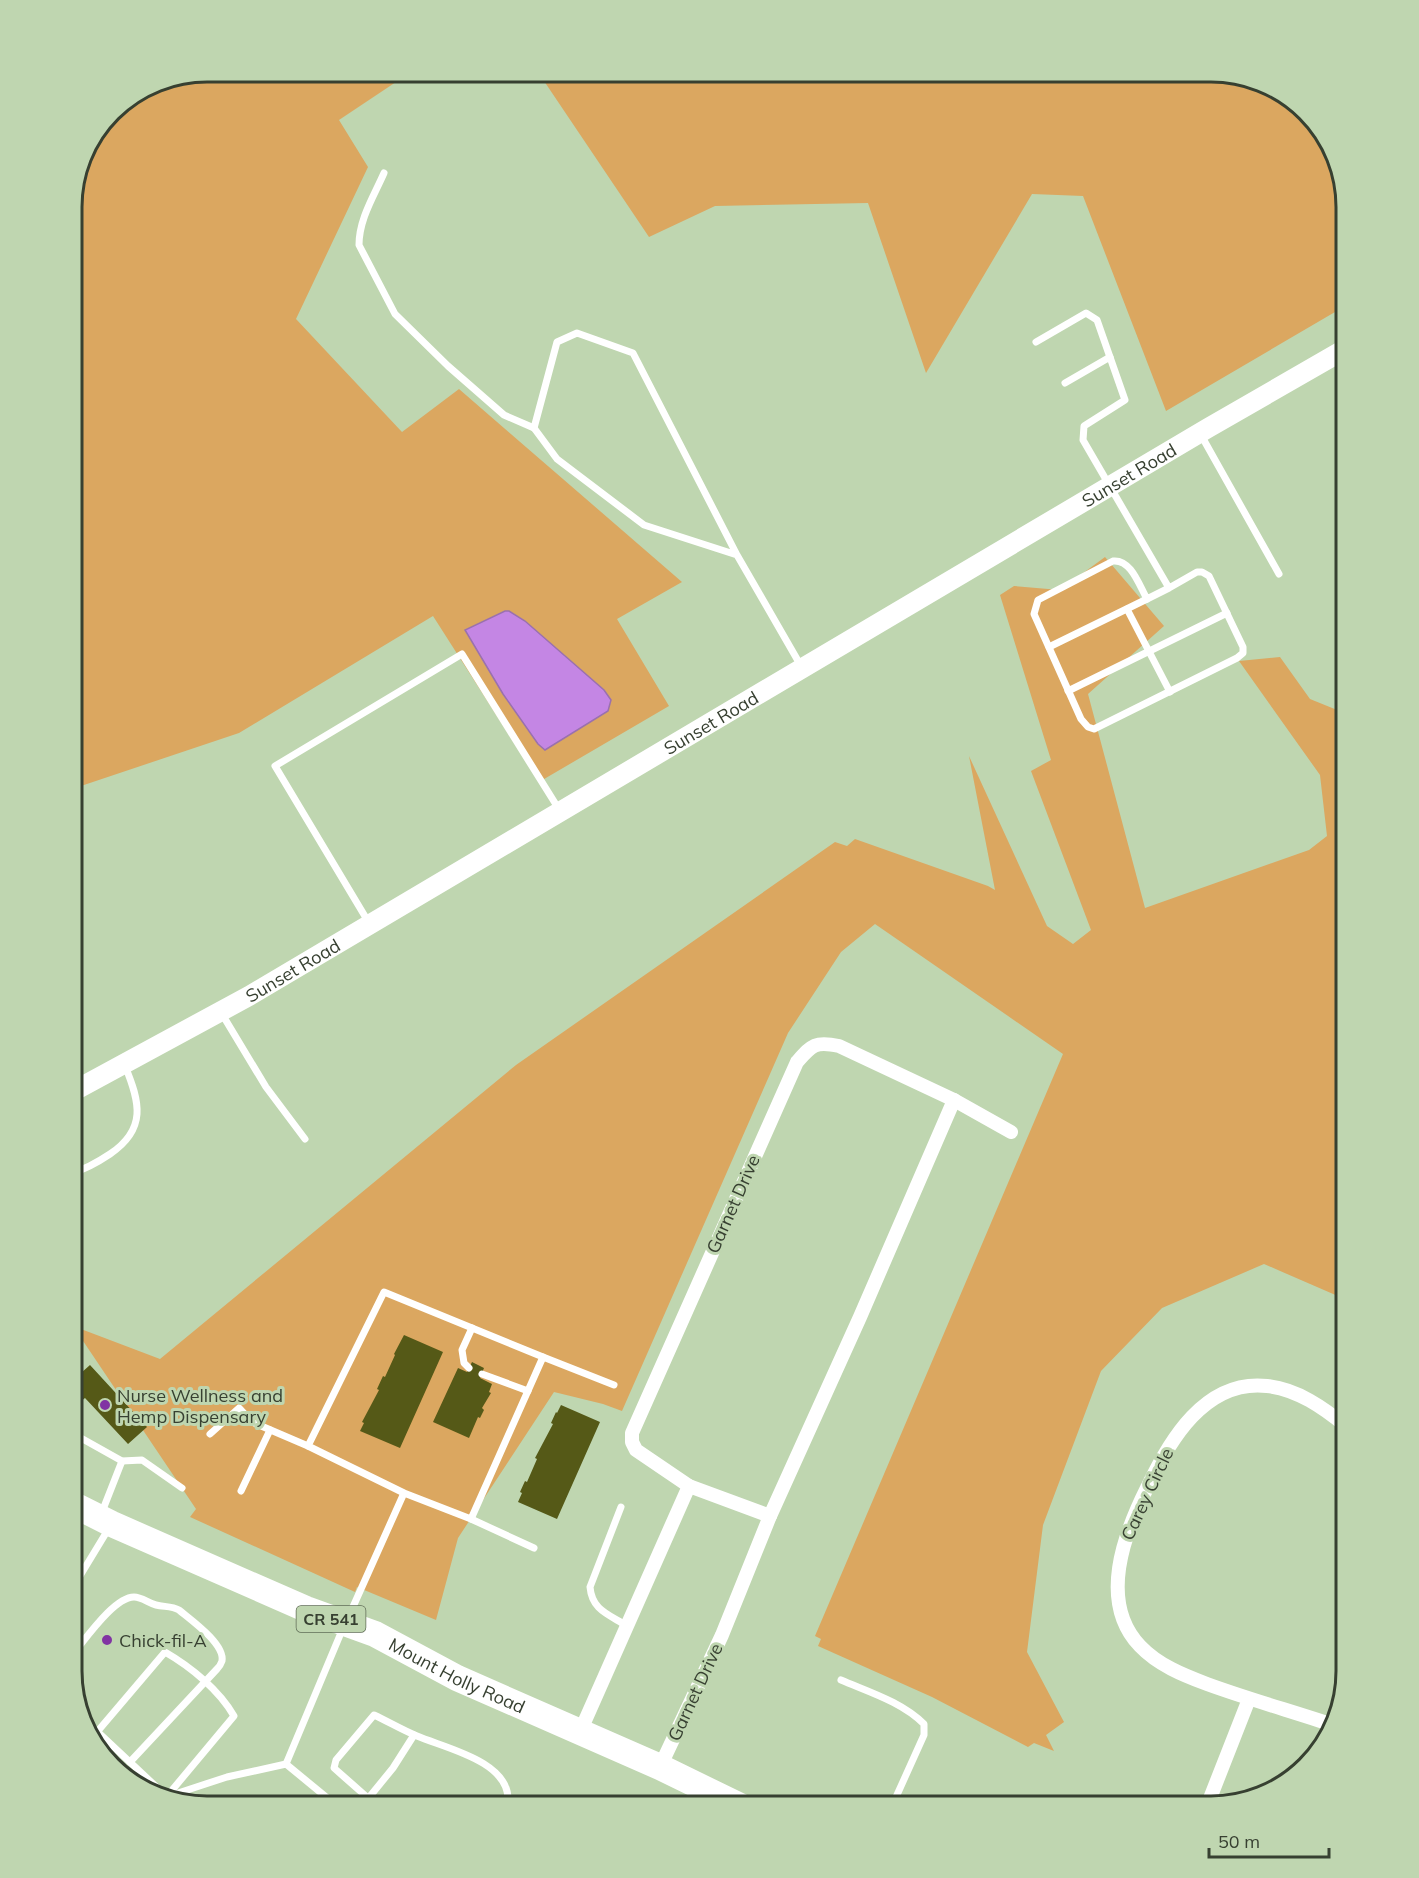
<svg xmlns="http://www.w3.org/2000/svg" width="1419" height="1878" font-family="Mulish,sans-serif">
<style>
.green{fill:#dba760}
.water{fill:#c486e4;stroke:#9a71ae;stroke-width:1.5}
.building{fill:#555917}
.lines{fill:none;stroke-linecap:round;stroke-linejoin:round}
.lane{stroke:#fff;stroke-width:7}
.street{stroke:#fff;stroke-width:14}
.secondary{stroke:#fff;stroke-width:20}
.highway{stroke:#fff;stroke-width:26}
.poi-dot{fill:#8133a3;stroke:#bfd6b0;stroke-width:2}
.labels{text-anchor:middle;dominant-baseline:central;stroke-width:6;stroke-linejoin:round;paint-order:stroke}
.shield{fill:#bfd6b0;stroke:#606d57;stroke-width:1.5}
.shield-label{font-size:16px;font-weight:bold;fill:#374031}
.street-label{font-size:18px;fill:#374031;stroke:#bfd6b0}
.poi-label{font-size:18px;fill:#374031;stroke:#bfd6b0;text-anchor:start}
.rim{fill:none;stroke:#374031;stroke-width:3}
</style>
<rect width="100%" height="100%" fill="#bfd6b0"/>
<!-- green -->
<g class="green">
<polygon points="208,72 411,72 339,120 368,167 296,319 402,432 459,389 682,582 617,619 669,706 539,782 433,616 239,733 72,789 72,199 86,147 118,106 156,82"/>
<polygon points="496,72 1220,72 1279,90 1324,133 1347,208 1347,305 1166,411 1083,196 1032,194 926,373 868,203 715,206 649,237 544,81"/>
<polygon points="1105,557 1164,626 1088,694 1145,908 1309,850 1327,836 1320,775 1239,661 1280,657 1310,699 1347,714 1347,1300 1264,1264 1162,1308 1101,1371 1043,1525 1027,1652 1064,1722 1046,1735 1054,1751 1034,1743 1028,1747 932,1697 818,1646 821,1639 815,1636 1063,1054 875,924 841,952 788,1033 622,1411 603,1404 554,1392 458,1538 436,1620 357,1587 355,1592 190,1517 196,1509 73,1326 160,1359 516,1065 835,842 847,846 855,839 988,886 995,890 969,756 1047,926 1073,944 1091,930 1031,771 1051,760 1000,595 1014,586 1060,590"/>
</g>
<!-- water -->
<polygon class="water" points="505,611 509,611 525,621 604,690 611,700 608,711 545,750 538,744 503,694 465,630"/>
<!-- building -->
<g class="building">
<polygon points="404,1335 443,1352 400,1448 360,1431 364,1423 362,1422 379,1390 377,1389 383,1376 385,1377 395,1355 394,1354"/>
<polygon points="472,1362 484,1368 480,1378 492,1384 489,1392 491,1393 482,1408 484,1410 480,1418 478,1417 469,1438 433,1422 458,1368 467,1372"/>
<polygon points="90,1365 147,1427 128,1444 85,1398 80,1402 72,1402 72,1381"/>
<polygon points="561,1405 600,1422 557,1519 518,1502 522,1493 520,1492 525,1481 527,1482 537,1459 535,1458 553,1424 551,1423 556,1412 557,1413"/>
</g>
<g class="lines">
<!-- lane -->
<g class="lane">
<path d="M384,173c-10,23 -25,46 -25,72l36,69 53,52 56,49 30,13"/>
<path d="M1036,342l50,-29 11,7 28,80 -41,26 -1,14 86,148 28,-16h5l7,4 34,71v6l-6,5 -143,71 -6,-2 -7,-8 -47,-105 4,-14 75,-39c18,-2 26,24 34,38l22,-11"/>
<polyline points="1065,383 1110,357"/>
<polyline points="1201,435 1279,574"/>
<polyline points="737,555 644,525 557,459 534,428 557,342 577,333 633,353 737,555 801,666"/>
<polyline points="1127,609 1170,692"/>
<polyline points="1049,647 1147,599"/>
<polyline points="1068,691 1227,613"/>
<polyline points="369,923 275,766 462,654 560,811"/>
<polyline points="222,1014 266,1087 305,1139"/>
<path d="M72,1173c14,-4 26,-11 38,-19 37,-25 30,-52 15,-88"/>
<polyline points="543,1357 614,1385"/>
<polyline points="469,1368 464,1363 462,1350 472,1328"/>
<polyline points="482,1374 528,1391"/>
<polyline points="72,1433 122,1461 142,1460 182,1488"/>
<polyline points="210,1434 239,1408 252,1422 308,1446"/>
<polyline points="241,1491 270,1430"/>
<path d="M621,1507l-31,80c2,23 18,27 37,39"/>
<polyline points="102,1512 122,1461"/>
<polyline points="471,1519 534,1548"/>
<polyline points="72,1589 109,1528"/>
<polyline points="348,1618 404,1493 308,1446 384,1292 543,1357 471,1519 404,1493"/>
<path d="M72,1655c13,-15 42,-58 62,-58 8,0 14,6 22,8 8,2 16,1 23,5 12,10 46,34 43,51 -1,3 -3,6 -5,8l-87,93"/>
<path d="M841,1680c28,12 61,22 83,44v11l-32,71"/>
<polyline points="90,1728 100,1734 165,1795"/>
<path d="M97,1732l68,-80c26,15 54,38 69,64l-66,79"/>
<polyline points="169,1796 227,1777 286,1764"/>
<path d="M368,1798l-34,-30 2,-8 38,-45c15,7 28,15 43,21 28,12 91,25 91,63l-6,7"/>
<polyline points="337,1806 286,1764 343,1628"/>
<polyline points="362,1806 393,1768 414,1735"/>
<polyline points="695,1806 699,1792"/>
</g>
<!-- street -->
<g class="street">
<path d="M770,1516l-81,-30 -53,-36 -4,-8v-9l165,-371c15,-17 18,-21 42,-16l115,54 57,32"/>
<path d="M1333,1725c-42,-14 -85,-26 -126,-41 -24,-9 -49,-19 -67,-38 -42,-44 -16,-112 7,-158 22,-47 58,-109 120,-102 30,3 57,22 80,41"/>
<polyline points="580,1732 689,1486"/>
<polyline points="660,1767 722,1635 770,1516 860,1317 954,1100"/>
<polyline points="1207,1806 1249,1699"/>
</g>
<!-- secondary -->
<path class="secondary" id="s1" d="M72,1092l177,-96 959,-568 139,-80"/>
<!-- highway -->
<path class="highway" id="s2" d="M72,1504l40,20 194,85 69,25 82,44 203,89 80,39"/>
</g>
<!-- markers -->
<g class="poi-dot">
<circle cx="105" cy="1405" r="6"/>
<circle cx="107" cy="1640" r="6"/>
</g>
<g class="labels">
<!-- shield labels -->
<rect class="shield" x="296.5" y="1606" width="69" height="26" rx="4.5"/>
<g class="shield-label">
<text x="331" y="1619">CR 541</text>
</g>
<!-- street labels -->
<g class="street-label">
<text stroke="none"><textPath href="#s1" startOffset="1224">Sunset Road</textPath></text>
<text stroke="none"><textPath href="#s1" startOffset="738">Sunset Road</textPath></text>
<text stroke="none"><textPath href="#s1" startOffset="252">Sunset Road</textPath></text>
<text transform="translate(733 1204) rotate(-66)">Garnet Drive</text>
<text transform="translate(1147 1494) rotate(-65)">Carey Circle</text>
<text stroke="none"><textPath href="#s2" startOffset="422">Mount Holly Road</textPath></text>
<text transform="translate(695 1692) rotate(-65)">Garnet Drive</text>
</g>
<!-- poi labels -->
<g class="poi-label">
<text x="117" y="1395">Nurse Wellness and<tspan x="117" dy="21">Hemp Dispensary</tspan></text>
<text x="119" y="1640">Chick-fil-A</text>
</g>
</g>
<!-- crop -->
<path d="M0 0H1419V1878H0ZM207 82H1211A125 125 0 0 1 1336 207V1671A125 125 0 0 1 1211 1796H207A125 125 0 0 1 82 1671V207A125 125 0 0 1 207 82Z" fill="#bfd6b0" fill-rule="evenodd"/>
<path class="rim" d="M207 82H1211A125 125 0 0 1 1336 207V1671A125 125 0 0 1 1211 1796H207A125 125 0 0 1 82 1671V207A125 125 0 0 1 207 82Z"/>
<!-- scale -->
<path d="M1209 1848v9h120v-9" fill="none" stroke="#374031" stroke-width="3"/>
<text x="1218" y="1848" font-size="18" fill="#374031" stroke="#bfd6b0" stroke-width="4.5" paint-order="stroke">50 m</text>
</svg>
